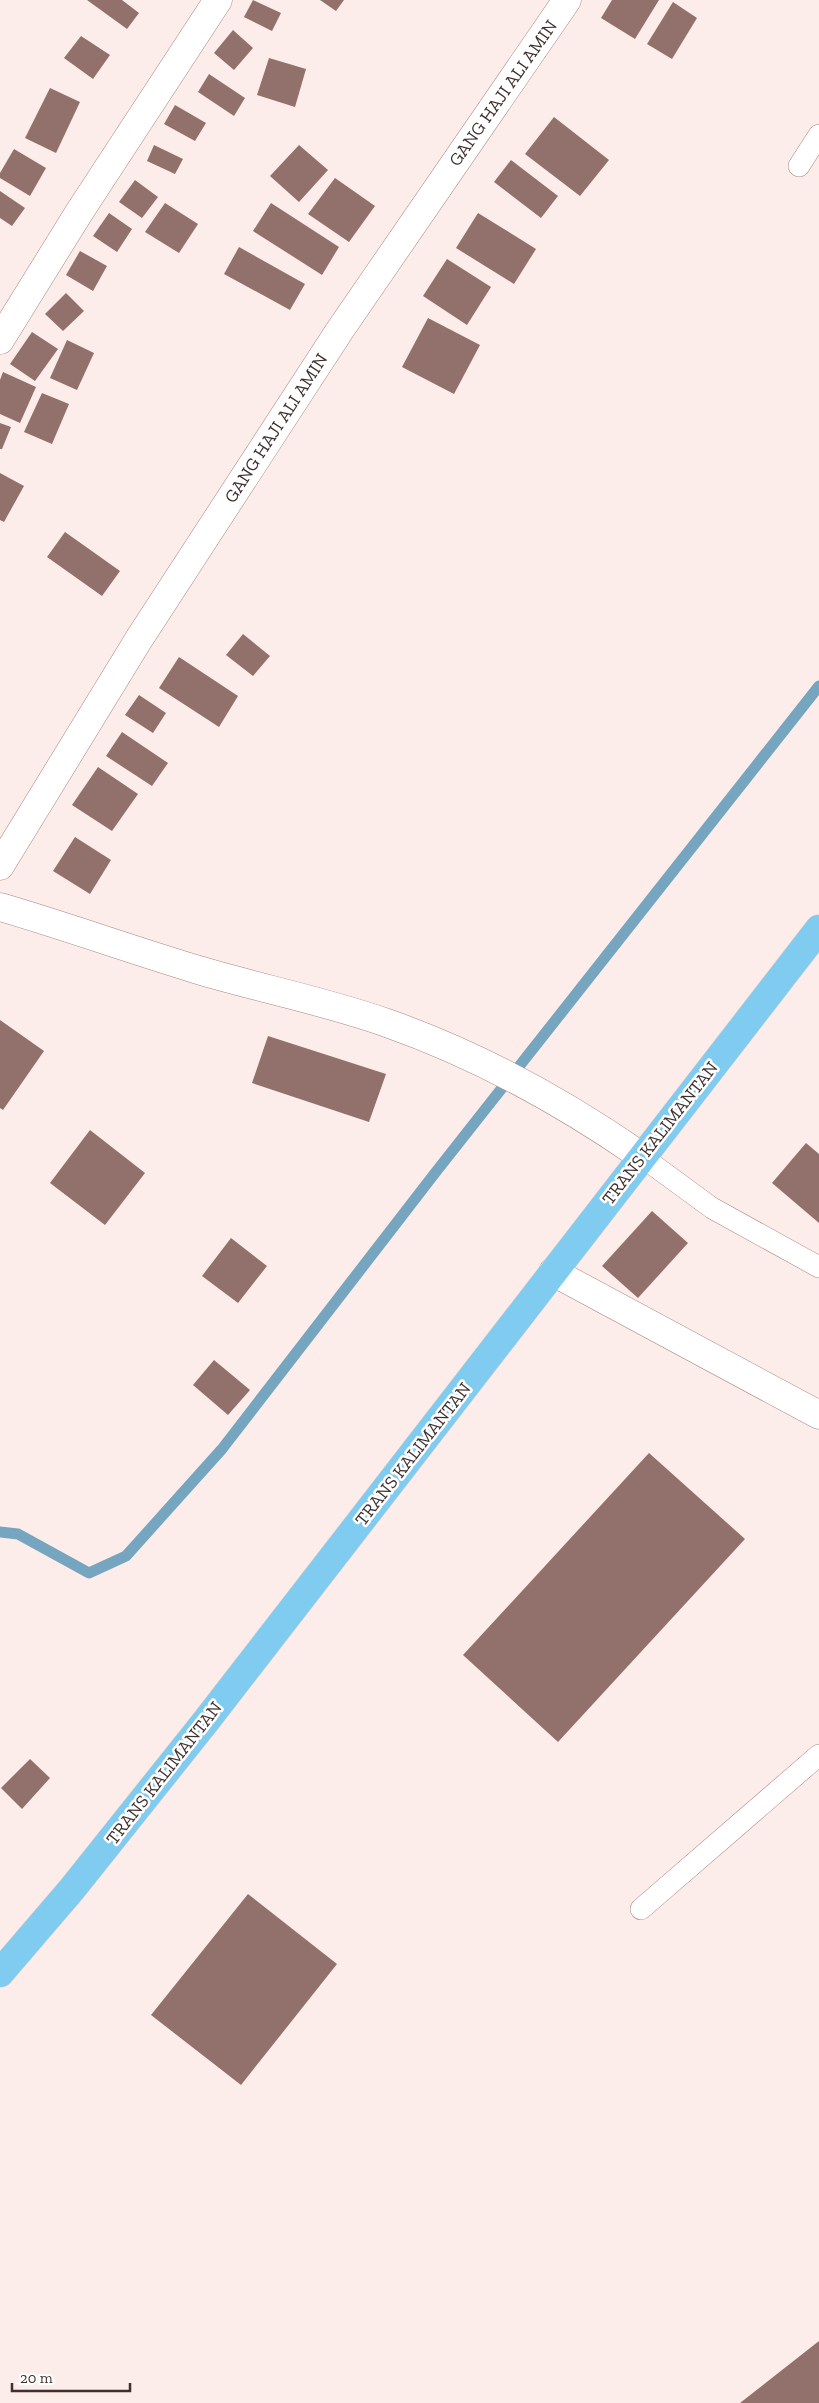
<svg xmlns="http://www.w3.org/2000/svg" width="819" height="2403" font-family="'Zilla Slab',serif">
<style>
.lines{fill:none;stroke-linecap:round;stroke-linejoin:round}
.stream{stroke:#76a6bf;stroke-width:11}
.building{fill:#92706b}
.lane-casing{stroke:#a98782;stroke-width:22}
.street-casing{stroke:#a98782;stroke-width:29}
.highway-casing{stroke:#d1cdcd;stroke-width:29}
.lane{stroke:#fff;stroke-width:21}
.street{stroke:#fff;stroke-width:28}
.highway{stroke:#80cbf0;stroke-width:28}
.labels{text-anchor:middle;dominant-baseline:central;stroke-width:5;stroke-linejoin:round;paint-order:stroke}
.street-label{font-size:18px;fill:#3f302e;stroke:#fff}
</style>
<rect width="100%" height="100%" fill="#fcedea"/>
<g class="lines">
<!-- stream -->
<polyline class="stream" points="0,1532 18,1534 89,1573 126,1556 222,1449 435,1173 819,686"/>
</g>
<!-- building -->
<g class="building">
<polygon points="87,0 122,0 139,13 127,29"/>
<polygon points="253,0 281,13 272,31 244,17"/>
<polygon points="320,0 344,0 336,11"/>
<polygon points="612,0 659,0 635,39 601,18"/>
<polygon points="673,2 697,18 672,59 647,44"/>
<polygon points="233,30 253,48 234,70 214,53"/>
<polygon points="81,36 110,55 93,79 64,58"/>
<polygon points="269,58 306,69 295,107 257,95"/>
<polygon points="209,74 245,98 234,116 198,92"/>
<polygon points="50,88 80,102 56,153 25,138"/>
<polygon points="175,105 206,123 195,141 164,124"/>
<polygon points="554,117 609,160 580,196 525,154"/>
<polygon points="154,145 183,159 175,174 147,161"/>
<polygon points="299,145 328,170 299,202 270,176"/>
<polygon points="14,149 46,168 30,196 0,178 0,173"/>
<polygon points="511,160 558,196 541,218 494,182"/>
<polygon points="335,178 375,206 349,242 308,214"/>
<polygon points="135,180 158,197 142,218 119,202"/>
<polygon points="0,191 25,208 12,226 0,218"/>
<polygon points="165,203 198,224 179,253 145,232"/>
<polygon points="271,203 339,247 322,275 253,231"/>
<polygon points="109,213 132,229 117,252 93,236"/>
<polygon points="478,213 536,249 514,284 456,248"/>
<polygon points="239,247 305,284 290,310 224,274"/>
<polygon points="80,251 107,266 93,291 66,275"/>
<polygon points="447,259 491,287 467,325 423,296"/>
<polygon points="66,293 84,311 63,331 45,314"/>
<polygon points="428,318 480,345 454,394 402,367"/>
<polygon points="32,332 58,349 35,381 10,364"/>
<polygon points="67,340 94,353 77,390 50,378"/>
<polygon points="3,372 36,387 20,423 0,414 0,380"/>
<polygon points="42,393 69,404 52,444 24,432"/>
<polygon points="0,423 11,427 2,449 0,449"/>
<polygon points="0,473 24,486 4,522 0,520"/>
<polygon points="65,532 120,571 102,596 47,557"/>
<polygon points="243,634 270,656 253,676 226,655"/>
<polygon points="179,657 238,696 219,727 159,688"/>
<polygon points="139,695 166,713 153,733 125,715"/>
<polygon points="122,732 168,763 152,786 106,756"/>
<polygon points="98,767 138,794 112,831 72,805"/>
<polygon points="75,837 111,860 90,894 53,871"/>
<polygon points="0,1020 44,1051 3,1110 0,1108"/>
<polygon points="268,1036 386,1074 369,1122 252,1083"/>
<polygon points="90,1130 145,1173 105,1225 50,1183"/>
<polygon points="806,1143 819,1154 819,1223 772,1183"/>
<polygon points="652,1211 688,1243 638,1298 602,1266"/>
<polygon points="231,1238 267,1266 238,1303 202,1276"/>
<polygon points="214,1360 250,1390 228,1415 193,1385"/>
<polygon points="649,1453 745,1539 558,1742 463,1655"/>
<polygon points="30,1759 50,1778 22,1809 1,1788"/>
<polygon points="248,1894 337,1964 241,2085 151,2015"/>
<polygon points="819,2341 819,2403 740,2403"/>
</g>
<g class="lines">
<defs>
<g id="lane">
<polyline points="799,166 819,135"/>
<polyline points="641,1156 712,1208 819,1267"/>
<polyline points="641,1909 819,1755"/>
</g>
<g id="street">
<polyline points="0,340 80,211 218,0"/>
<polyline points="0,866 139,639 340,330 567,0"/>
<path d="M0,907c65,19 129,42 195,62 63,19 130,32 192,54 91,32 176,79 254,133"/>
<polyline points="553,1272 819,1415"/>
</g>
<polyline id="highway" points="0,1973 72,1889 206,1721 819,929"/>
</defs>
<!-- lane casing -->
<use href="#lane" class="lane-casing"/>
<!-- street casing -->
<use href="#street" class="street-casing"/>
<!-- highway casing -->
<use href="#highway" class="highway-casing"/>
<!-- lane -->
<use href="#lane" class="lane"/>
<!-- street -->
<use href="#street" class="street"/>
<!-- highway -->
<use href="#highway" class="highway"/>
</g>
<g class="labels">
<!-- street labels -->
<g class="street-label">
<text transform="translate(503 93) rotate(-55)">GANG HAJI ALI AMIN</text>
<text transform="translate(276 428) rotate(-57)">GANG HAJI ALI AMIN</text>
<text transform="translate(660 1133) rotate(-52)">TRANS KALIMANTAN</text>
<text transform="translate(413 1454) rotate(-52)">TRANS KALIMANTAN</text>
<text transform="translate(164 1773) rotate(-52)">TRANS KALIMANTAN</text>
</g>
</g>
<!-- scale -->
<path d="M12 2383v8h118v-8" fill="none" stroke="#3f302e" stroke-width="2.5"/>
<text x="20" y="2383" font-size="15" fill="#3f302e" stroke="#ffffff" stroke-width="4" paint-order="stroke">20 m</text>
</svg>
